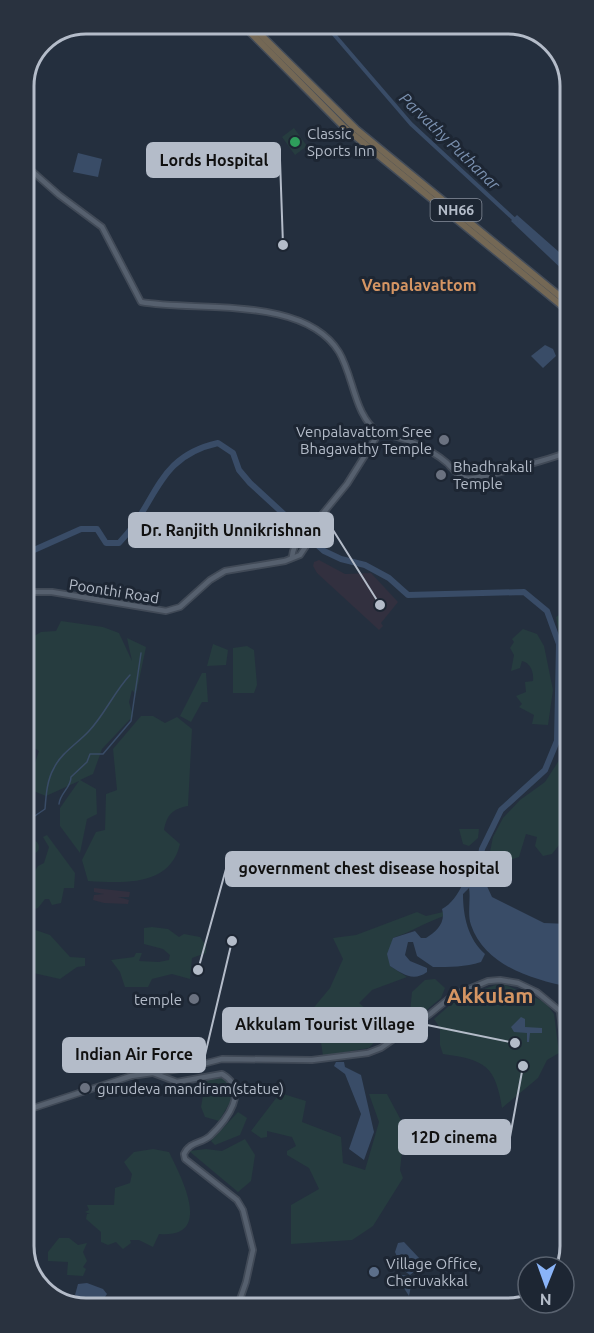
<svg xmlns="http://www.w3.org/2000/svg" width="594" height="1333" font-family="Ubuntu,sans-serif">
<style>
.medical{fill:#32303f}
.green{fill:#263c3f}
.water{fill:#394c67}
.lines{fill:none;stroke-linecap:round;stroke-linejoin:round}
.stream{stroke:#394c67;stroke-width:1.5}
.canal{stroke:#394c67;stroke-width:4}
.river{stroke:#394c67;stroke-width:6}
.major-casing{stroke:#414a57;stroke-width:8}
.highway-casing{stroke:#434c59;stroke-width:9}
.major{stroke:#56606e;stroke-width:4.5}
.highway{stroke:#746855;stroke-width:6}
.leisure-dot{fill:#2e9e5b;stroke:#1d2633;stroke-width:2}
.worship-dot{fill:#6b7280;stroke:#1d2633;stroke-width:2}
.service-dot{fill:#5c6f8a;stroke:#1d2633;stroke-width:2}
.labels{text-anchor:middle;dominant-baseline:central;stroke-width:6;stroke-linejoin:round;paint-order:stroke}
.shield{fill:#1d2633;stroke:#878f9c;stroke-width:1.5}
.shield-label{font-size:14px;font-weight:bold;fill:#b4bcc9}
.poi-label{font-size:15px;fill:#b4bcc9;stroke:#1d2633;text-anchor:start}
.street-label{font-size:15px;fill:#b4bcc9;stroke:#1d2633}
.water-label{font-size:16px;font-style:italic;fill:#7c92b1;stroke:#1d2633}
.neighbourhood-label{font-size:16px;font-weight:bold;fill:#d59563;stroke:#1d2633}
.district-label{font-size:21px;font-weight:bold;fill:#d59563;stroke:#1d2633}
.rim{fill:none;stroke:#b4bcc9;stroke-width:3}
.leader{fill:none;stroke:#b4bcc9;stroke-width:2}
.callout-dot{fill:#b4bcc9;stroke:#1d2633;stroke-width:2}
.callout{fill:#b4bcc9;stroke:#b4bcc9;stroke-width:2}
.callout-label{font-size:16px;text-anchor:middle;font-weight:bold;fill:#111}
</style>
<rect width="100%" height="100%" fill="#242f3e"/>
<!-- medical -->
<g class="medical">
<polygon points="319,560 345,574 371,573 398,602 381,623 383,626 379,630 317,573 313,566 314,562"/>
<polygon points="94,888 130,892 129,897 118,897 129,900 128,904 104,903 93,900 94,895 104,894 94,892"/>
</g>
<!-- green -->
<g class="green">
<polygon points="294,128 307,146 295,155 282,137"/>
<polygon points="568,609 569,870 567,857 561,858 563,848 559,845 552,854 543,856 535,846 537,837 526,834 519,857 487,867 493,837 503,818 520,800 545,782 565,751 561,749 560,737 564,699 562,687 562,653 556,617"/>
<polygon points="61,621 103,627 119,633 132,661 127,638 146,647 136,694 132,690 129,702 133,716 102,749 93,774 80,780 96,789 97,814 87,819 80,853 60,826 60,808 79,781 46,796 31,790 34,766 39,751 30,745 26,746 26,641 41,632 56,631"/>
<path d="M523,629l14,5 7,12 9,44 -5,35 -16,-1 2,-9 -15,-8 3,-3 -6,-8 10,-4 -1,-10 8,-1c1,-8 -2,-18 -11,-20l-2,7 -9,3 3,-16 -4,-7 4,-6 -2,-3z"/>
<polygon points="213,644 228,650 226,665 207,666"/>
<polygon points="247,646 254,650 257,685 254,693 233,693 233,648"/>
<polygon points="202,673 206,673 208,702 202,702 191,722 180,716"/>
<path d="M141,716h12l12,7 12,-6 15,12 -4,77c-16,3 -21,9 -24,24l16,14c-10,43 -57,39 -92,37l-6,-21 14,-28 9,-2 1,-36 11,-4 -4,-41z"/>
<polygon points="459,829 479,829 478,838 469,846 463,844"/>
<polygon points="47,835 75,873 74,888 64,888 61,903 52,905 49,899 45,899 38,908 26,912 26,886 38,866 44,863 49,847 43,837"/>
<circle cx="32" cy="847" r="7"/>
<path d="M417,912l9,4 17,-4 1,4c-18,6 -33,16 -51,22l-3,28 17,11 -35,13 -13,13 7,6 13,28 -10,11 -46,8 -4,-27 -13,-6 5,-12 19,-23 13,-29 -10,-21 23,-3z"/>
<polygon points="27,927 50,935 70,957 85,958 85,966 77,967 60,979 29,972 27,969"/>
<polygon points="152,927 168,929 179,937 184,934 200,937 206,946 206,953 192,958 190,979 172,974 152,979 148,987 125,987 120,972 111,960 134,957 136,953 142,953 139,961 159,962 169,960 170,955 163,949 144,944 144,928"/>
<polygon points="435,979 445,988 441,998 423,1013 410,1012 412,992 425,980"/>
<path d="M501,983l44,19 9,12 5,39 -12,7 -9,18 -36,30c-7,-42 -16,-48 -59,-54l-3,-9v-17l-6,-9 23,-20z"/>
<polygon points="213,1077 223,1078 230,1083 233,1097 219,1121 205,1117 201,1107 206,1078"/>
<polygon points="280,1093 306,1101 302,1122 341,1137 343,1163 365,1170 379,1122 369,1094 387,1094 404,1126 409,1147 402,1152 400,1170 403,1178 373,1226 352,1240 291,1244 291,1205 319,1189 309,1168 287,1155 287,1151 296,1146 292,1137 267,1131 267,1137 261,1138 251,1131"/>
<polygon points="238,1112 247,1118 240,1135 215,1145 211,1141"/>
<polygon points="245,1139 255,1155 251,1181 238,1192 189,1151 206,1149 222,1151"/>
<path d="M153,1149l16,3c12,25 46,87 -10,82l-6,13 -14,-7h-9l1,3 -8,6 -7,-7 -8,3 -7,-3v-10l-15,-13 1,-5h3l-5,-2 4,-2 -2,-5h27l1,-17 15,-5 2,-9 -8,-12 10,-10z"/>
<polygon points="59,1238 69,1238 78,1245 87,1243 83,1252 87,1261 83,1267 86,1269 83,1276 67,1275 68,1262 48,1261 48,1252"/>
</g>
<!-- water -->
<g class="water">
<polygon points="78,153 102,159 98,177 73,172"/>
<polygon points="517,215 567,259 567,274 511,221"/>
<polygon points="545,345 553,349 556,356 543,368 531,356"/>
<path d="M476,851l13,6 -3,27 6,13 52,26 25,1v63c-37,-8 -84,-21 -98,-62 -4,-11 0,-26 -2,-37l-6,6c0,22 5,45 22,60l-4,8c-16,5 -31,5 -48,5l-16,-11 -4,-14h-5l-3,13 5,6 17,7v4c-14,10 -24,2 -37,-6l-3,-12 6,-16 22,-7 6,7h5c11,-7 20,-16 16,-29 18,-9 27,-40 34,-58z"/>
<polygon points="521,1017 525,1019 525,1027 542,1028 542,1033 530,1033 529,1042 527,1042 527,1033 514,1032 511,1027"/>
<polygon points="336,1062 344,1062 345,1067 361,1075 374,1132 364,1160 349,1149 361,1114 345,1074 334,1066"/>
<polygon points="404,1242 420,1259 420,1267 410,1275 403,1270 395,1252 398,1243"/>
<polygon points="402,1275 413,1276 409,1296 402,1285"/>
<polygon points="87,1283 103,1289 107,1294 97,1309 75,1295 78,1284"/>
</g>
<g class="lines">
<!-- stream -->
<g class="stream">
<path d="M59,804c1,-11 12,-16 12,-27l16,-15 3,-8h13l28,-33 10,-68"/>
<path d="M26,822l19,-13c1,-14 2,-29 9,-41 7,-15 24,-25 35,-37 16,-17 25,-39 41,-56"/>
</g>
<!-- canal -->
<polyline class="canal" points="325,24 411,124 516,221"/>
<!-- river -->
<path class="river" d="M25,554l56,-25h16l9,14h13c39,-40 36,-86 99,-100l15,10 6,17 11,13 74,68 17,8 24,6 24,13 19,17 116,-3 23,19 12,33 -2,97 -12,29 -44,40 -19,39 -2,11"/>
<defs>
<g id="major">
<path d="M24,164l35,31 43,32 39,75c56,10 163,-7 198,50 15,25 15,64 40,81"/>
<path d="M292,557c1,-13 16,-36 28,-40"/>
<path d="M26,592h26l114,19 14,-4 30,-27 15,-9 60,-10 15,-6 20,-30v-8l27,-33 32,-51c22,3 51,15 68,30 5,5 11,13 18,15 7,4 91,-21 103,-26"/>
<path d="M153,1073l24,9 45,-8c28,16 5,46 -12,62 -9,8 -20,5 -26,18l1,5 52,41 6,10 10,40 -7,32 -9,26"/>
<polyline points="27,1110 131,1076 187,1068 222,1059 312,1060 368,1053 381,1048 430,1014 452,996 488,981 500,980 518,983 537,992 560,1011 570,1104"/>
</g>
<g id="highway">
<polyline points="242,24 344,127 567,310"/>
<polyline points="250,24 356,129 567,302"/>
</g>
</defs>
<!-- major casing -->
<use href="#major" class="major-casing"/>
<!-- highway casing -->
<use href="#highway" class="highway-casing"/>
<!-- major -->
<use href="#major" class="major"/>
<!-- highway -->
<use href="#highway" class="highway"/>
</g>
<!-- markers -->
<circle class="leisure-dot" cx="295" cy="142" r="6"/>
<g class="worship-dot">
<circle cx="444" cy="440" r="6"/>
<circle cx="441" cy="475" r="6"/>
<circle cx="194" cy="999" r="6"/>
<circle cx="85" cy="1088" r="6"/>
</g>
<circle class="service-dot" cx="374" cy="1272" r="6"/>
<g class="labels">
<!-- shield labels -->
<rect class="shield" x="430.5" y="199" width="51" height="22" rx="4.5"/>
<g class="shield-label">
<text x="456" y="210">NH66</text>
</g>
<!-- poi labels -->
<g class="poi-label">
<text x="307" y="133">Classic<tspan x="307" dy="17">Sports Inn</tspan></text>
<text x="432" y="431" text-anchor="end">Venpalavattom Sree<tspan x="432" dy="17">Bhagavathy Temple</tspan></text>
<text x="453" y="466">Bhadhrakali<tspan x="453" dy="17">Temple</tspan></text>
<text x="182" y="999" text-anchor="end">temple</text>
<text x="97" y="1088">gurudeva mandiram(statue)</text>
<text x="386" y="1263">Village Office,<tspan x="386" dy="17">Cheruvakkal</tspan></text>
</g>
<!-- street labels -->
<g class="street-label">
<text transform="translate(114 591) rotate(9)">Poonthi Road</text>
</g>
<!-- water labels -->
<g class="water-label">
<text transform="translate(450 141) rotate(44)">Parvathy Puthanar</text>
</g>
<!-- neighbourhood labels -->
<g class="neighbourhood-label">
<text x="419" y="285">Venpalavattom</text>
</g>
<!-- district labels -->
<g class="district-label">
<text x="490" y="995">Akkulam</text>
</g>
</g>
<!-- crop -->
<path d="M0 0H594V1333H0ZM86 34H508A52 52 0 0 1 560 86V1246A52 52 0 0 1 508 1298H86A52 52 0 0 1 34 1246V86A52 52 0 0 1 86 34Z" fill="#29323f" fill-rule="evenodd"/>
<path class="rim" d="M86 34H508A52 52 0 0 1 560 86V1246A52 52 0 0 1 508 1298H86A52 52 0 0 1 34 1246V86A52 52 0 0 1 86 34Z"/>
<!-- callouts -->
<path class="leader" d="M283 245L280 160M380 605L333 530M198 970L226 869M515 1043L427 1025M232 941L205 1055M523 1066L510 1137"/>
<g class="callout-dot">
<circle cx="283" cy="245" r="6"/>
<circle cx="380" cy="605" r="6"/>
<circle cx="198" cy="970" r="6"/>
<circle cx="515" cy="1043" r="6"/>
<circle cx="232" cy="941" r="6"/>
<circle cx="523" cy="1066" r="6"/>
</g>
<g class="callout">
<rect x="147" y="143" width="133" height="34" rx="6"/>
<rect x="129" y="513" width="204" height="34" rx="6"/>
<rect x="226" y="852" width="285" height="34" rx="6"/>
<rect x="223" y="1008" width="204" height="34" rx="6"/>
<rect x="63" y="1038" width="142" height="34" rx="6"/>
<rect x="399" y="1120" width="111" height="34" rx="6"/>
</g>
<g class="callout-label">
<text x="214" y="166">Lords Hospital</text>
<text x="231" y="536">Dr. Ranjith Unnikrishnan</text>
<text x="369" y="874">government chest disease hospital</text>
<text x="325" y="1030">Akkulam Tourist Village</text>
<text x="134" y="1060">Indian Air Force</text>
<text x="454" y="1143">12D cinema</text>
</g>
<!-- north arrow -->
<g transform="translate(546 1285) rotate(181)"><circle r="28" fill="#1d2633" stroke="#59626f" stroke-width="1.5"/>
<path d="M0-4.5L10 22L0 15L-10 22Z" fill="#8ab4f8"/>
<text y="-9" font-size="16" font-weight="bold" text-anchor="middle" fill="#b4bcc9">N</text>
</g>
</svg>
